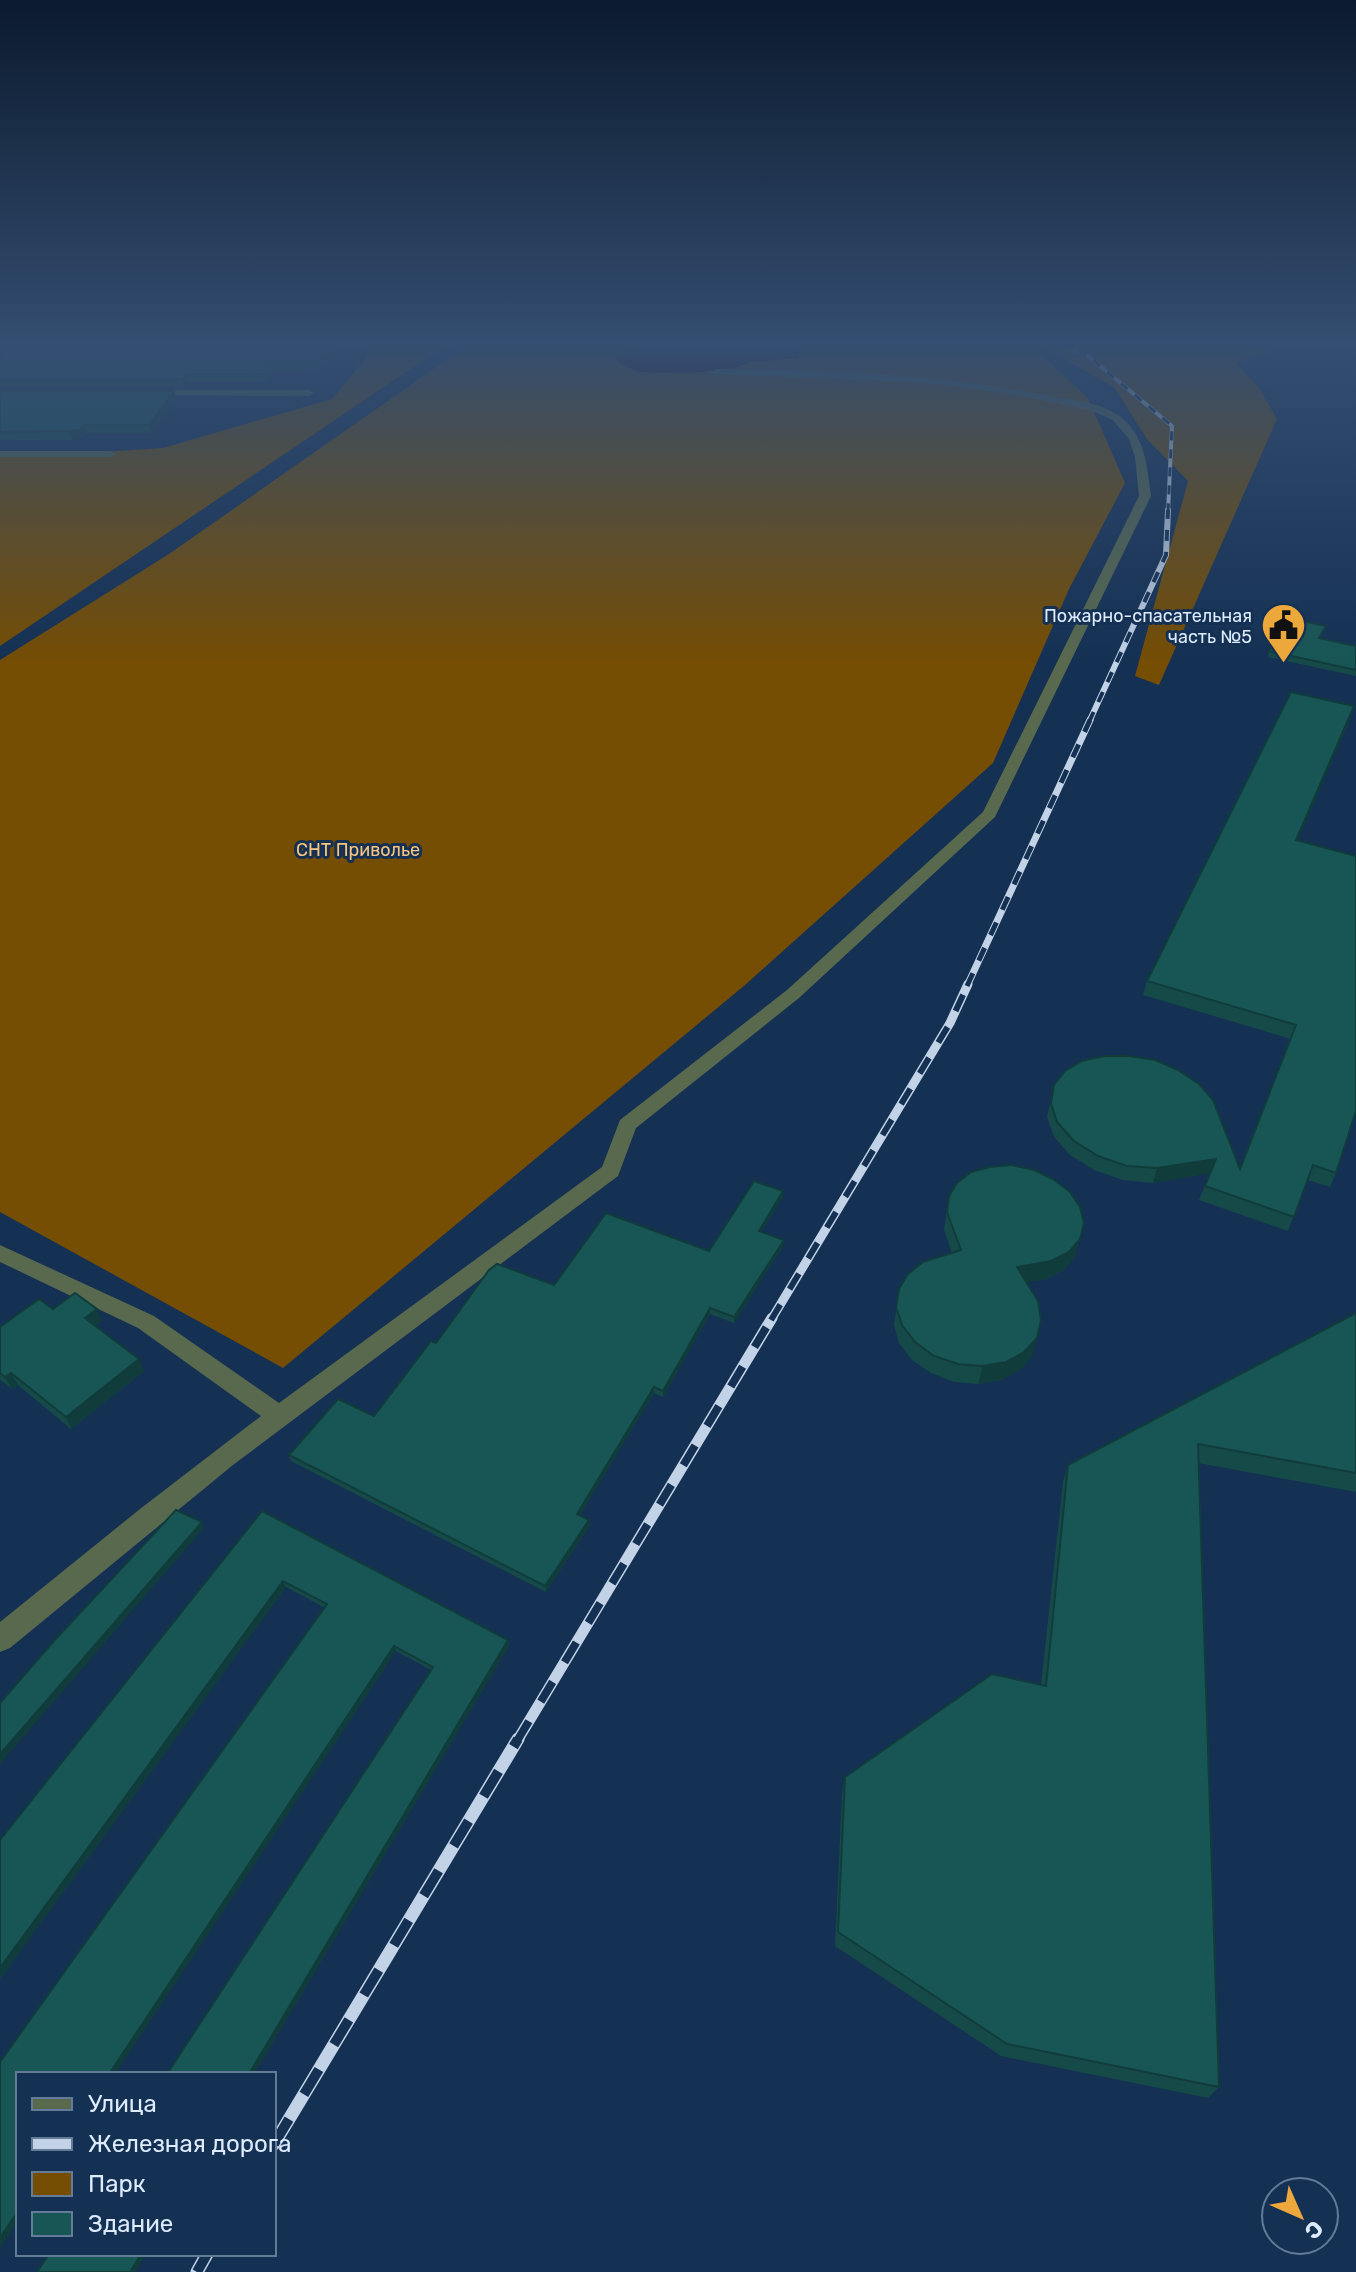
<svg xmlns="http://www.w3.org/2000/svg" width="1356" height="2272" font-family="Rubik,sans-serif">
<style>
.green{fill:#754d03}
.water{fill:#310009}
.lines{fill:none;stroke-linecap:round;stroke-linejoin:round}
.street{fill:#58694e;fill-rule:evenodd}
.rail-far5-casing{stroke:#c3d3e7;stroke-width:4}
.rail-far4-casing{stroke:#c3d3e7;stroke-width:6}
.rail-far3-casing{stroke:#c3d3e7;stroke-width:7}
.rail-far2-casing{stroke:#c3d3e7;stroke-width:9}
.rail-far1-casing{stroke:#c3d3e7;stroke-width:11}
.rail-casing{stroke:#c3d3e7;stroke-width:13}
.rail-far5{stroke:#143053;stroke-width:3;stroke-dasharray:9;stroke-linecap:butt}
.rail-far4{stroke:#143053;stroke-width:4;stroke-dasharray:11;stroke-linecap:butt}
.rail-far3{stroke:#143053;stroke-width:5;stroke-dasharray:14;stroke-linecap:butt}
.rail-far2{stroke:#143053;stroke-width:6;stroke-dasharray:18;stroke-linecap:butt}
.rail-far1{stroke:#143053;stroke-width:8;stroke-dasharray:23;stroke-linecap:butt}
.rail{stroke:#143053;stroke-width:10;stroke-dasharray:29;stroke-linecap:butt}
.wall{fill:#154a49}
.shaded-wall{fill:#113c3c}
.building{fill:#185655;stroke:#113c3c;stroke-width:2}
.labels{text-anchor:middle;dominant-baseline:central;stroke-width:6;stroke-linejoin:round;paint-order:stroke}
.far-poi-label{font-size:18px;fill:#ddebfd;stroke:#143053;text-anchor:end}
.far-park-label{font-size:18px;fill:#f9c57f;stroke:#143053}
</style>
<rect width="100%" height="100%" fill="#143053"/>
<!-- green -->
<g class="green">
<polygon points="377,345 446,345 0,646 0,451 102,452 163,448 332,399"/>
<polygon points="468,345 1023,345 1036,350 1088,398 1125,483 1069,589 993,763 745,985 283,1368 0,1212 0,660 169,554"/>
<polygon points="1039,345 1248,345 1267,351 1237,363 1261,391 1277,419 1159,685 1135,676 1188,481 1147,439 1114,387"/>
</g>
<!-- water -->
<polygon class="water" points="677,345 804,345 798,358 751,362 735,368 694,373 638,372 618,362 614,352"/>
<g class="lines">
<!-- street -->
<g class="street">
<path d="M715,369c114,1 227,5 339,28 22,4 50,6 68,21 24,20 25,50 29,78l-156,321 -196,181 -163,130 -18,48 -385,289 -223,183 -10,4v-30l140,-113 121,-93 -123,-88 -138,-66v-17l154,71 125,87 323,-236 18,-47 167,-130 196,-178 156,-316 -4,-39 -6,-18 -16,-19 -23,-10 -73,-15 -86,-12 -219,-9z"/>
<polygon points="148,390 309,390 314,393 309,396 145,395"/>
<polygon points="0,451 111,451 116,454 111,457 0,457"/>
</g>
<defs>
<polyline id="rail-far5" points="1061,345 1087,355 1172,426 1168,512"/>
<polyline id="rail-far4" points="1089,722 1166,555 1168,510"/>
<polyline id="rail-far3" points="967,986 1090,720"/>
<polyline id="rail-far2" points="771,1320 950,1023 968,984"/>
<polyline id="rail-far1" points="517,1741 772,1318"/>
<g id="rail">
<polyline points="274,2144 518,1739"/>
<polyline points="197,2272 207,2254"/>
</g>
</defs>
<!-- rail-far5 casing -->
<use href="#rail-far5" class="rail-far5-casing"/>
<!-- rail-far4 casing -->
<use href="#rail-far4" class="rail-far4-casing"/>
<!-- rail-far3 casing -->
<use href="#rail-far3" class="rail-far3-casing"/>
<!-- rail-far2 casing -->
<use href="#rail-far2" class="rail-far2-casing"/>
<!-- rail-far1 casing -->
<use href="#rail-far1" class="rail-far1-casing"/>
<!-- rail casing -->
<use href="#rail" class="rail-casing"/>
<!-- rail-far5 -->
<use href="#rail-far5" class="rail-far5"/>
<!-- rail-far4 -->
<use href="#rail-far4" class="rail-far4"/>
<!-- rail-far3 -->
<use href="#rail-far3" class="rail-far3"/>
<!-- rail-far2 -->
<use href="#rail-far2" class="rail-far2"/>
<!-- rail-far1 -->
<use href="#rail-far1" class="rail-far1"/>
<!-- rail -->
<use href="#rail" class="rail"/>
</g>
<!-- wall -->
<g class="wall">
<polygon points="0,345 332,345 319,370 273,370 267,382 188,382 184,387 0,387"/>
<polygon points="0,391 174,391 176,399 151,433 86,433 81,438 72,440 0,440"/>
<polygon points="1324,631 1320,638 1356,646 1356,676 1268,657 1269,651"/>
<polygon points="1350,719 1297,841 1336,1173 1330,1187 1307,1180 1288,1231 1199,1200 1210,1173 1153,1183 1123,1180 1094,1170 1070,1155 1054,1137 1047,1117 1054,1085 1240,1169 1291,1039 1143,995 1147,981"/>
<polygon points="949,1196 1075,1257 1064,1270 1046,1279 1027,1282 1032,1356 1020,1370 1001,1380 978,1384 954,1382 931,1373 912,1360 899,1343 894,1325 899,1289 952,1253 944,1230"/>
<polygon points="783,1197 761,1232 783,1246 734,1323 710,1314 663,1397 654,1393 580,1515 589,1520 590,1526 546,1592 291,1461 289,1455 374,1416 436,1343 554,1285 709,1251"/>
<polygon points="53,1309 102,1321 95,1326 144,1371 71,1429 18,1385 12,1389 0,1380 0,1327"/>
<polygon points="1356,1313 1356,1492 1198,1463 1219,2087 1208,2098 1001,2056 835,1946 842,1793 845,1777 1041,1685 1063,1482 1068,1465"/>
<polygon points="262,1511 508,1640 509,1646 254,2074 167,2074 431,1670 396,1651 115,2074 18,2074 18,2221 0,2248 0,2062 325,1608 286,1587 0,1979 0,1840"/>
</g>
<!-- shaded-wall -->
<g class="shaded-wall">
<polygon points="327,345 332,345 319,370 318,362"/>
<polygon points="271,362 273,370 267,382 265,374"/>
<polygon points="186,374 188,382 184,387 183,379"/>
<polygon points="174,391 176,399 151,433 149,425"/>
<polygon points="84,425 86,433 81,438 72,440 69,431"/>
<polygon points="1354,706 1350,719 1292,854 1296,840"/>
<polygon points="1216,1159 1211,1173 1153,1183 1157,1168"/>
<polygon points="783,1191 783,1197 758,1237 759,1231"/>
<polygon points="1080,1239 1075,1257 1064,1270 1046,1279 1013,1285 1017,1267"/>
<polygon points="784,1240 783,1246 734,1323 734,1317"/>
<polygon points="710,1308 710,1314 663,1397 663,1391"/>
<polygon points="97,1309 102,1321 90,1330 85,1318"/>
<polygon points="1037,1338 1032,1356 1020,1370 1001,1380 978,1384 983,1366"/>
<polygon points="139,1359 144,1371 71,1429 66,1417"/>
<polygon points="11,1373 18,1385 12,1389 5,1377"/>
<polygon points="654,1387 654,1393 577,1520 577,1514"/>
<polygon points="589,1520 590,1526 546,1592 545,1586"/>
<polygon points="202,1522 204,1528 0,1764 0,1754"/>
<polygon points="283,1581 286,1587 0,1979 0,1968"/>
<polygon points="508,1640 509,1646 254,2074 249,2074"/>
<polygon points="394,1646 396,1651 115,2074 109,2074"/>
<polygon points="18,2211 18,2221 0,2248 0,2238"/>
<polygon points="141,2254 146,2254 136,2272 130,2272"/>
</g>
<!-- building -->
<g class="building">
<polygon points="0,345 327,345 318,362 271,362 265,374 186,374 183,379 0,379"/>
<polygon points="0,391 174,391 149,425 84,425 79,430 69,431 0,432"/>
<polygon points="1288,618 1326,626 1319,638 1356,646 1356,670 1269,651"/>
<polygon points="1291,692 1354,706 1296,840 1356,856 1356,1111 1336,1173 1313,1165 1294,1217 1205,1186 1216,1159 1157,1168 1127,1166 1098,1156 1074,1141 1057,1122 1051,1103 1054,1085 1065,1071 1082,1061 1104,1056 1129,1056 1155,1060 1178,1070 1199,1084 1213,1100 1240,1169 1296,1025 1147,981"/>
<polygon points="1011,1165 1034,1170 1053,1179 1070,1192 1080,1207 1084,1223 1080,1239 1069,1252 1051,1261 1017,1267 1038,1301 1041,1320 1037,1338 1024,1352 1006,1362 983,1366 958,1364 934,1356 915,1342 902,1325 896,1307 899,1289 908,1274 923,1262 961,1250 947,1212 949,1196 957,1183 971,1172 990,1167"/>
<polygon points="754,1181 783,1191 759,1231 784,1240 734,1317 710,1308 663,1391 654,1387 577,1514 589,1520 545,1586 289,1455 338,1399 374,1416 431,1341 436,1343 489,1270 497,1264 554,1285 606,1213 709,1251"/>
<polygon points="75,1293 97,1309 85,1318 139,1359 66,1417 11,1373 5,1377 0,1373 0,1327 39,1299 53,1309"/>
<polygon points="1356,1313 1356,1473 1198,1444 1219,2087 1007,2044 838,1932 845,1777 992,1674 1046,1686 1068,1465"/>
<polygon points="176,1510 202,1522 0,1754 0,1703 53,1642"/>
<polygon points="262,1511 508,1640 249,2074 167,2074 433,1667 394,1646 109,2074 18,2074 18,2211 0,2238 0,2062 327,1604 283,1581 0,1968 0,1840"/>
<polygon points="49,2254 141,2254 130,2272 37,2272"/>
</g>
<!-- sky -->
<linearGradient id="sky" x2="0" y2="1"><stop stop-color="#0b1a2e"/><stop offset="0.52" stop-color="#344e71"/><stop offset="1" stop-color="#344e71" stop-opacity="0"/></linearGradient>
<rect width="1356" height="663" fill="url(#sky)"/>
<!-- icons -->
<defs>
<symbol id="civic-pin" viewBox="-11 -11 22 30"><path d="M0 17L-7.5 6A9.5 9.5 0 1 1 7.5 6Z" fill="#eda83b" stroke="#143053"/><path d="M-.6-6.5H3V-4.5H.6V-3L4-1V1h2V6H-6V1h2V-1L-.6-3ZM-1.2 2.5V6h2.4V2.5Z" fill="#111"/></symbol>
</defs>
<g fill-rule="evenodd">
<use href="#civic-pin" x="1258" y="600" width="51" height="69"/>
</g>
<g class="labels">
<!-- far-poi labels -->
<g class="far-poi-label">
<text x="1252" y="616">Пожарно-спасательная<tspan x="1252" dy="21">часть №5</tspan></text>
</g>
<!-- far-park labels -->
<g class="far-park-label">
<text x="358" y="850">СНТ Приволье</text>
</g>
</g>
<!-- legend -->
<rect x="16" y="2072" width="260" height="184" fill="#143053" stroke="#647b97" stroke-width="2"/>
<rect x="32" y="2098" width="40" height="12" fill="#58694e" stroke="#647b97" stroke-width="2"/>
<text x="88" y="2112" font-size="24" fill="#ddebfd">Улица</text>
<rect x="32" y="2138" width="40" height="12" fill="#c3d3e7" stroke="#647b97" stroke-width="2"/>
<text x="88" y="2152" font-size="24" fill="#ddebfd">Железная дорога</text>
<rect x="32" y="2172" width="40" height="24" fill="#754d03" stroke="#647b97" stroke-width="2"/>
<text x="88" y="2192" font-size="24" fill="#ddebfd">Парк</text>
<rect x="32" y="2212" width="40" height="24" fill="#185655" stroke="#647b97" stroke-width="2"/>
<text x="88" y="2232" font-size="24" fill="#ddebfd">Здание</text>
<!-- north arrow -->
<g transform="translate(1300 2216) rotate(135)"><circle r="38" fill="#143053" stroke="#647b97" stroke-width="2"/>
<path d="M0-6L14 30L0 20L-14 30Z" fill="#eda83b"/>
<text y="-12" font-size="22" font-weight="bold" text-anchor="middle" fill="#ddebfd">С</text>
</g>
</svg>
